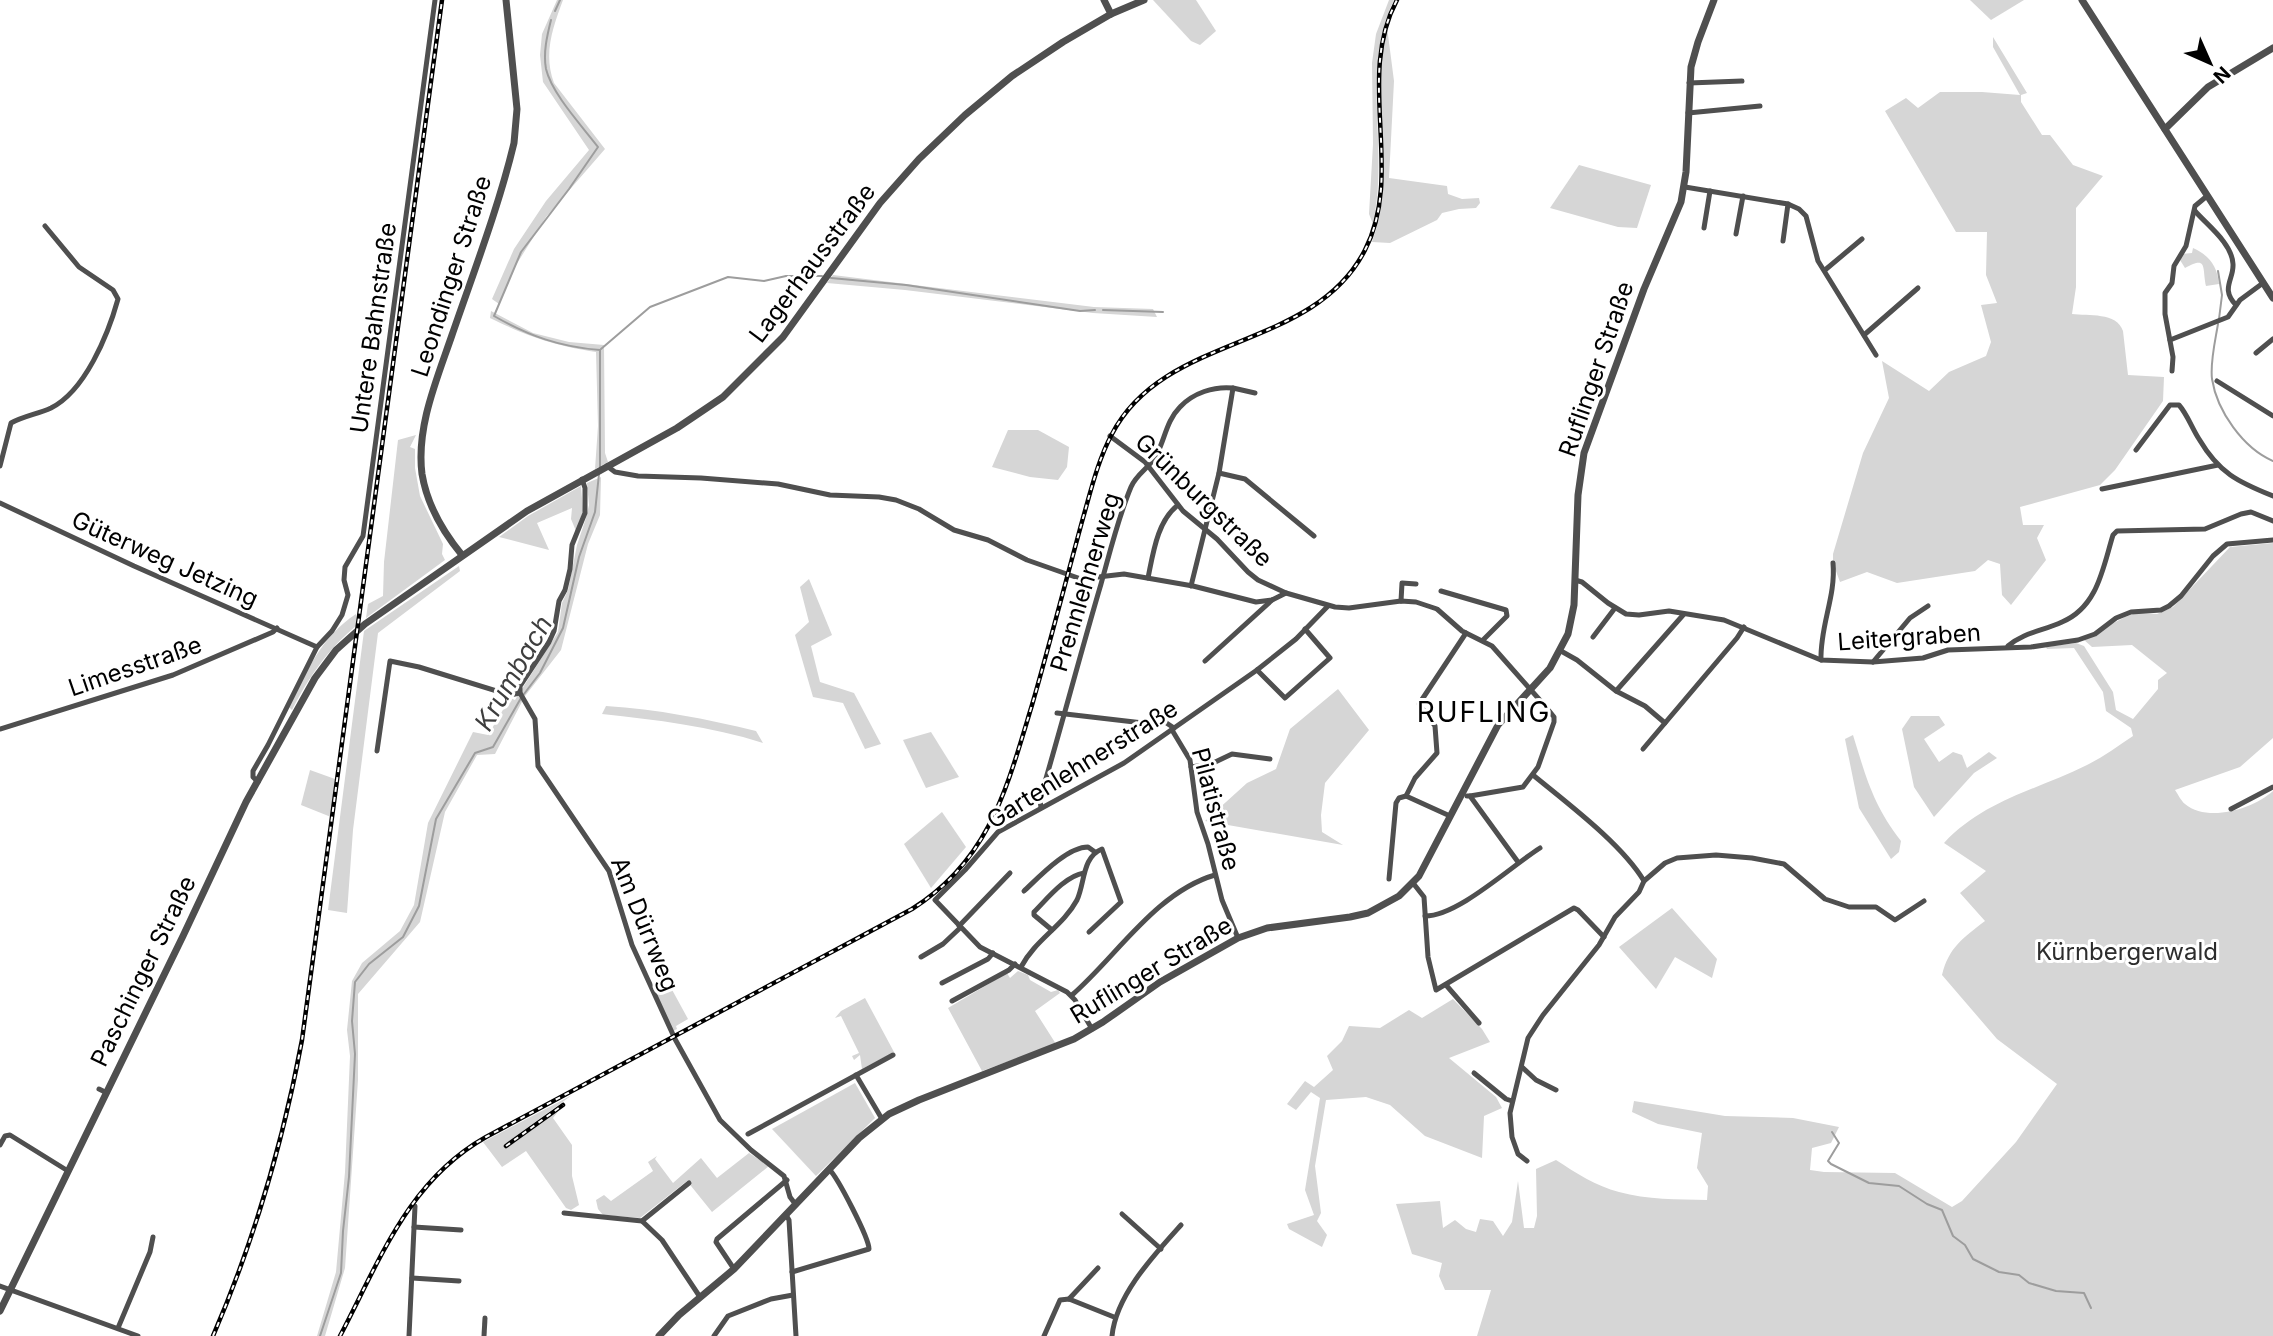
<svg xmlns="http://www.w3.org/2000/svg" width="2273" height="1336" font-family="Inter,sans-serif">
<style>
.green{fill:#d6d6d6}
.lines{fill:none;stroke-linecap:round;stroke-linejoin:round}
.stream{stroke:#9d9d9d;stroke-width:2}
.minor{stroke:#4f4f4f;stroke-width:5}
.tertiary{stroke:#4f4f4f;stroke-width:7}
.rail-casing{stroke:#000;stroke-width:4.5}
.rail{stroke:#fff;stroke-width:2;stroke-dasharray:5;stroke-linecap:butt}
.labels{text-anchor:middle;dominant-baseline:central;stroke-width:6;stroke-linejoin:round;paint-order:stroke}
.street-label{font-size:24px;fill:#000;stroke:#fff}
.park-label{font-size:24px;fill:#2d2d2d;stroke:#fff}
.water-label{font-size:26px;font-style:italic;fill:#3e3e3e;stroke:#fff}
.quarter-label{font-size:28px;letter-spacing:2px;fill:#000;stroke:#fff}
</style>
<rect width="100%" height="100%" fill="#fff"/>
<!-- green -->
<g class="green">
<path d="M557,0h6c-10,27 -20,54 -9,83l51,66 -59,68 -30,48 -17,39 -7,-5 22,-50 32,-48 43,-51 -46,-68 -3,-27 2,-21z"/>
<polygon points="1153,0 1196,0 1216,31 1200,45 1191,41"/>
<path d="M1389,0h5c-34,70 -4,150 -21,224l-4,-10 4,-70 -1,-81 4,-29z"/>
<polygon points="1970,0 2024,0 1991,20"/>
<path d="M1387,27l7,54 -5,97 58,8 1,8 14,5 17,-1 1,5 -4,5 -17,1 -17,4 -5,7 -47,23 -18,-1c27,-72 -4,-144 15,-215z"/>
<path d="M1993,37l34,56 -6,2v7l21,33h8l23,30 30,11 -27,32v79l-4,27c16,2 45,-2 51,17l5,44 36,2 -1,24 -48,69 -15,15 -80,22 3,18h21l-7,13 9,22 -35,45 -9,-10 -2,-31 -12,-4 -13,11 -78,12 -30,-11 -27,10 -7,-19v-9l30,-101 26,-55 -7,-37 47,30 20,-19 37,-16 5,-14 -10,-37 16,-2 -11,-28 1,-43h-31l-71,-121 21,-13 12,10 22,-16h42l38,3 -27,-48z"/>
<polygon points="1579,165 1651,185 1637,228 1618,227 1550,208"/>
<path d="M2193,248c17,8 24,18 26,36l-13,2c-4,-18 2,-31 -21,-18l-5,-8 2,-6 10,-1z"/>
<polygon points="833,275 1094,307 1153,309 1157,317 1093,313 905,290 827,283"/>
<path d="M491,311l42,22 36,9 35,3 1,108 3,9 -13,7 3,-43 -2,-74c-43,-7 -67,-15 -106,-34z"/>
<polygon points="1008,430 1038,430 1069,447 1067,467 1058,480 1030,477 992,467"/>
<polygon points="416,435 410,447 415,449 415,468 420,496 443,544 442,554 445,560 366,618 368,604 383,596 384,562 398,440"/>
<polygon points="601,477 600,515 588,544 561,650 525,696 495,754 477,755 445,812 420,922 358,994 358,1080 345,1268 325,1336 317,1336 336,1272 345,1172 350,1056 347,1030 352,981 362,963 400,931 414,905 428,823 473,732 488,735 510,698 515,700 558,632 562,603 568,590 577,545 586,518 589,505 587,483"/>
<polygon points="581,486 583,511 576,531 571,519 572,508 537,523 549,550 499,537 528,516"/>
<path d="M2273,543v195l-33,29 -65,23c3,4 6,11 10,14 23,19 68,5 88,-13v545h-796l14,-46h-46l-6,-14 3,-13 -30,-9 -16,-50 44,-3 3,27 12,-8 11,9 10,3 4,-13 13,2 10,15 9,-14 6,-41 6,47h10l3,-12 -1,-47 20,-9c20,13 40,26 63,32 28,8 59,7 88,8l1,-14 -11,-18 5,-35 -44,-9 -26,-12 2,-11 91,15 68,2 46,9 -8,16 -19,5 -2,22 14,2 71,1 57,34 10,-6 54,-59 41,-58 -60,-45 -55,-64c7,-28 21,-37 43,-54l-25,-28 26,-22 -42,-28c40,-43 93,-53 143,-78 16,-8 31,-19 46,-29l-2,-8 -25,-17 -3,-19 -29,-44 -27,1 -1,-2 30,-4 8,3 29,46 3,18 17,9 25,-30v-9l9,-7 -35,-28 -40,2 -9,-8 42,-22 11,-4 21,1 16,-7 57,-60z"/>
<polygon points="459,566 460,571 378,633 353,830 347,913 328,910 364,631"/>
<polygon points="809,579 832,635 811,646 820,682 854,693 881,744 865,749 843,703 813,697 795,635 809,622 800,587"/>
<path d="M356,614v12c-29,24 -47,51 -64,84l-3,-3c17,-35 33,-71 67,-93z"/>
<polygon points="1338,689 1369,730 1325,783 1321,815 1322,832 1343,845 1205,821 1247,783 1276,769 1290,729"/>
<path d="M606,706c51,3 100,13 150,25l7,12c-53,-17 -106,-23 -161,-29z"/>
<polygon points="1911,716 1939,716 1945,725 1924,739 1939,762 1953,752 1962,755 1967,768 1989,752 1997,758 1974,773 1934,817 1914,787 1902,729"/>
<polygon points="931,732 959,777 926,788 903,740"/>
<path d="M1853,735c13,42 20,70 48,106l-2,11 -8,7 -32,-51 -14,-69z"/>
<polygon points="310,770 335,779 331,817 301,805"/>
<polygon points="942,812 966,847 931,888 904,844"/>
<polygon points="1672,908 1717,959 1712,978 1675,957 1656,989 1619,947"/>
<polygon points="1018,971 1028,975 1030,980 1051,992 1058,990 1060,993 1035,1011 1056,1044 982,1071 948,1008 1007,973 1010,978"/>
<polygon points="670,986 688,1019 676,1026 677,1029 673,1031 657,995"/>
<polygon points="865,998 894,1052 862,1069 860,1055 854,1060 852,1056 859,1053 841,1016 835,1018 841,1011"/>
<polygon points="1453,999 1482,1029 1490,1042 1449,1058 1496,1097 1502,1108 1484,1116 1482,1158 1425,1136 1390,1105 1366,1097 1326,1100 1315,1166 1321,1213 1317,1221 1327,1235 1322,1247 1289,1229 1287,1224 1314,1215 1305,1190 1320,1098 1311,1092 1296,1110 1287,1104 1305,1081 1314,1087 1333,1070 1327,1056 1342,1041 1349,1026 1380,1028 1409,1010 1422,1018"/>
<polygon points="855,1083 875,1118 816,1176 772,1129"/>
<polygon points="572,1095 504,1145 506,1147 560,1109 553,1118 572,1145 572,1176 579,1205 571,1210 566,1208 526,1151 502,1167 483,1142"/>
<polygon points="749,1153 769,1166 712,1212 687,1181 640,1218 603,1215 598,1209 596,1200 604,1195 611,1201 653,1171 648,1162 657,1156 655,1159 673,1183 701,1158 717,1178"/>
</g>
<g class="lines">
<!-- stream -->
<g class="stream">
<polyline points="555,11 560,0"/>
<path d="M551,20c-4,16 -8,33 -5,49 6,25 36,57 52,78l-29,42 -48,63 -27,64c35,20 66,31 106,34v119"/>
<polyline points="2218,271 2222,295 2219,319"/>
<polyline points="831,278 906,285 1080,311 1095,310"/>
<polyline points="1103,310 1163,312"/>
<path d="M2218,324c-3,18 -8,38 -6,55 5,32 31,69 61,82"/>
<polyline points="601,349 650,307 728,277 764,281 786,276 822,276"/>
<polyline points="524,694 540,673 563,628 579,557 595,512 599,474"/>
<polyline points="1832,1132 1839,1143 1828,1161 1831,1164 1869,1183 1899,1186 1927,1204 1942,1210 1953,1236 1965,1245 1973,1259 1999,1272 2019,1275 2029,1283 2056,1291 2084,1293 2091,1308"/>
<polyline points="320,1336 341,1273 343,1231 349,1177 355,1054 352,1021 355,982 369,964 403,937 419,906 436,819 475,753 493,747 521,698"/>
</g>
<!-- minor -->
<g class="minor">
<polyline points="1689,83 1742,81"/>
<polyline points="1688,113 1760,106"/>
<polyline points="1685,187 1788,204 1799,209 1806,216 1818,261 1876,355"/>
<path d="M2195,211c12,14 37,32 38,53 1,16 -13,24 3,41"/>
<polyline points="1704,228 1710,191"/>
<polyline points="1736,234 1743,196"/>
<polyline points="1783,241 1788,204"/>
<polyline points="1825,270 1862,239"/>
<polyline points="1864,335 1918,288"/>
<polyline points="2170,340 2228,317 2240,300 2263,283"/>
<polyline points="2256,353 2273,339"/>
<polyline points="2172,371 2173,357 2165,314 2165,293 2172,283 2174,266 2186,246 2195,206 2207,196"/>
<polyline points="2217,381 2273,416"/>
<polyline points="1110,436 1145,462 1183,511 1217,539 1248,572 1258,580 1286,593 1335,607 1349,608 1401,601 1416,602 1437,609 1462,631 1492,646 1546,707 1554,717 1554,722 1538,767 1523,787 1470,796"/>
<path d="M2136,450l34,-45h9c8,9 13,23 20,34 20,34 39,43 74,57"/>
<path d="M0,466l11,-43c13,-7 27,-9 40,-15 34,-17 57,-73 67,-109l-5,-9 -34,-23 -34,-41"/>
<polyline points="607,466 615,472 638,476 701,478 778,484 830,495 879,497 896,500 919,509 954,530 988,540 1027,560 1081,579 1124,574 1193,586 1256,602 1272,600 1286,593"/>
<polyline points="1219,473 1245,479 1314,536"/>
<polyline points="582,479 585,488 585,513 572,545 570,569 565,590 559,601 554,631 549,642 520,686 520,693 535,719 538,766 609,871 632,945 675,1039 720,1120 751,1150 784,1176 790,1197 796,1205"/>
<polyline points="2102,489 2218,465"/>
<polyline points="0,503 134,566 317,647"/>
<path d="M1148,578c5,-24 9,-57 30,-73"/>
<polyline points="1575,580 1582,582 1608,603 1626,614 1639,615 1669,611 1724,620 1821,660 1873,662 1923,658 1948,650 2031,647 2078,640 2095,634 2116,618 2131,612 2161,610 2169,606 2181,596 2213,556 2227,544 2273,540"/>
<polyline points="1191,586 1219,473 1233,388 1255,393"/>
<polyline points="1441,591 1506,610 1507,616 1483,640"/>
<polyline points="1401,601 1402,583 1416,584"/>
<polyline points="1593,637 1615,608"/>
<path d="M2008,646c16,-14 35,-15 54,-24 36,-15 41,-55 51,-87l4,-4 88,-2 36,-15 10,-2 22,9"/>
<polyline points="1561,651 1577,660 1616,691 1645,706 1665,723"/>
<path d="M1821,660c-1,-35 15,-63 12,-97"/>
<polyline points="1205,661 1272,600"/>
<polyline points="1873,662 1910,618 1928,606"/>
<polyline points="1257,670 1285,698 1330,658 1305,629"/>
<polyline points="1616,691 1684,614"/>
<polyline points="1057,713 1143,723 1165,722 1174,728"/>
<polyline points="0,729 173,675 273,632 277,628"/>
<polyline points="1172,730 1190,760 1197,812 1208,844 1222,900 1238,938"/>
<polyline points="1643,749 1737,638 1744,627"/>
<polyline points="377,751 390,661 419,667 510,695 520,693"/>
<polyline points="1191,767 1211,764 1232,754 1270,759"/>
<path d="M1533,775c34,28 89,69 111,106l21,-18 12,-5 39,-3 36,3 32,6 41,35 24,8h27l19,13 29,-19"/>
<polyline points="258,782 253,777 253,771 268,745 317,647 332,631 342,615 348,595 344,580 345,567 363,536 435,0"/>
<polyline points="1467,796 1470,796 1518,862"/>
<path d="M1041,808l-1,-9c21,-71 40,-144 61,-215 9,-32 17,-66 30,-97 6,-14 19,-19 26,-33 8,-16 10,-34 23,-47 13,-14 34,-21 53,-19"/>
<polyline points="2231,809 2273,787"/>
<polyline points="1450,816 1406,796 1415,778 1437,753 1435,726 1419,704 1466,633"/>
<polyline points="1389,879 1396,803 1399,798 1406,796"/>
<polyline points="1413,883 1424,897 1428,957 1436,990 1574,908 1578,910 1604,937"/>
<path d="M1024,891c15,-14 43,-44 64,-44l7,5"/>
<path d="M1425,916c33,0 85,-49 115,-68"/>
<polyline points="959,926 1010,873"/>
<path d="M1052,930l-18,-15v-3c13,-13 31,-36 50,-39"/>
<polyline points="921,957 943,944 960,928"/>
<path d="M1021,967c14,-27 42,-41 56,-67 8,-17 5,-43 25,-51l19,53 -32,30"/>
<polyline points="942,983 988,959 993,953"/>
<polyline points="1446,985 1479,1023"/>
<path d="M1072,995c44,-38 84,-103 143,-120"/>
<polyline points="952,1001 1009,970 1015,964"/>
<polyline points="1092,1029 1075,1000 1067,992 980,947 935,900 965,870 998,832 1124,763 1257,670 1296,639 1328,606"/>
<polyline points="1522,1067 1536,1080 1556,1090"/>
<polyline points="1474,1073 1506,1099 1512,1101"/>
<polyline points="856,1075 882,1119"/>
<polyline points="99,1089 105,1092"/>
<polyline points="748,1134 893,1055"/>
<polyline points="0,1145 5,1136 10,1135 68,1171"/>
<polyline points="1527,1161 1518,1154 1512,1137 1510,1113 1528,1038 1543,1015 1599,945 1615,917 1639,892 1644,881"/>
<polyline points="564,1213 642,1221 662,1240 700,1297"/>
<polyline points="1122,1214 1161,1249"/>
<polyline points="786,1215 789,1220 796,1336"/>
<polyline points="642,1221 689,1183"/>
<polyline points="414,1227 461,1230"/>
<polyline points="734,1269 716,1242 717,1239 787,1180"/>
<path d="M792,1272l77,-23c0,-11 -31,-71 -40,-80"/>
<polyline points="412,1278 459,1281"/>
<polyline points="0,1286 138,1336"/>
<polyline points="1069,1299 1098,1268"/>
<polyline points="118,1328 150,1252 153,1237"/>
<polyline points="409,1336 415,1206"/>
<polyline points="484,1336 485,1318"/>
<polyline points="714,1336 728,1316 771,1299 793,1295"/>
<polyline points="1044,1336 1060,1300 1069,1299 1114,1317"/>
<path d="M1112,1336c4,-41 42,-81 69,-111"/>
</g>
<!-- tertiary -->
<g class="tertiary">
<polyline points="1104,0 1111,14"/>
<polyline points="2082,0 2273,298"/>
<polyline points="2165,129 2208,87 2273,48"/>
<path d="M462,555c-19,-23 -35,-51 -40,-81 -6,-47 15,-95 30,-139 21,-61 47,-129 62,-192l3,-34 -11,-109"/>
<polyline points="0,1311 183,936 246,802 315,678 336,650 365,624 527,511 677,428 723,397 783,337 880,203 919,159 965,115 1012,76 1063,42 1111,14 1144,0"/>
<polyline points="659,1336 679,1315 734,1269 859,1138 889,1114 919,1100 1074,1039 1103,1022 1160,982 1238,938 1267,928 1350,917 1368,913 1399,896 1419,876 1498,725 1550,668 1568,634 1574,605 1578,495 1584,453 1644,289 1681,202 1686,172 1691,67 1698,42 1714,0"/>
</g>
<defs>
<g id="rail">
<polyline points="506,1146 563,1105"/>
<path d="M213,1336c41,-95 70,-194 89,-296l140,-1040"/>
<path d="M340,1336c40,-76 68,-155 146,-199l426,-228c78,-49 95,-122 120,-204 18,-62 34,-125 51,-187 8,-28 15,-58 29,-84 53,-102 201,-82 253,-184 40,-78 -10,-172 32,-250"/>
</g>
</defs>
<!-- rail casing -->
<use href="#rail" class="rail-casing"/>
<!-- rail -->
<use href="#rail" class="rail"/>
</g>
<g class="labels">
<!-- street labels -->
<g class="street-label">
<text transform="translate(812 263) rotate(-53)">Lagerhausstraße</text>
<text transform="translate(451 276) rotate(-72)">Leondinger Straße</text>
<text transform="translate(373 328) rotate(-82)">Untere Bahnstraße</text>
<text transform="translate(1596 369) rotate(-71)">Ruflinger Straße</text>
<text transform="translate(1204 500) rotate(44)">Grünburgstraße</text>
<text transform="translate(165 559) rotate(24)">Güterweg Jetzing</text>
<text transform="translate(1085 582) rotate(-73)">Prennlehnerweg</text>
<text transform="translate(1909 637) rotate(-4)">Leitergraben</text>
<text transform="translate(135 666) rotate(-19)">Limesstraße</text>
<text transform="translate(1082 764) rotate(-32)">Gartenlehnerstraße</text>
<text transform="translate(1216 809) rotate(75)">Pilatistraße</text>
<text transform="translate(645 924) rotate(68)">Am Dürrweg</text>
<text transform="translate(1151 970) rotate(-31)">Ruflinger Straße</text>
<text transform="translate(143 971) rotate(-64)">Paschinger Straße</text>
</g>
<!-- park labels -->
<g class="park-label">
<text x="2127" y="951">Kürnbergerwald</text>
</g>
<!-- water labels -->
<g class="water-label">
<text transform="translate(513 673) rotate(-60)">Krumbach</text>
</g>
<!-- quarter labels -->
<g class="quarter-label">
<text x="1484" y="712">RUFLING</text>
</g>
</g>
<!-- north arrow -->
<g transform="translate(2210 63) rotate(135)" stroke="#ffffff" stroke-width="5" paint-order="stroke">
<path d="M0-5L12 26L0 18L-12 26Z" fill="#000000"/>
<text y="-10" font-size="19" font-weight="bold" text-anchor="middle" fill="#000000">N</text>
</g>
</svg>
